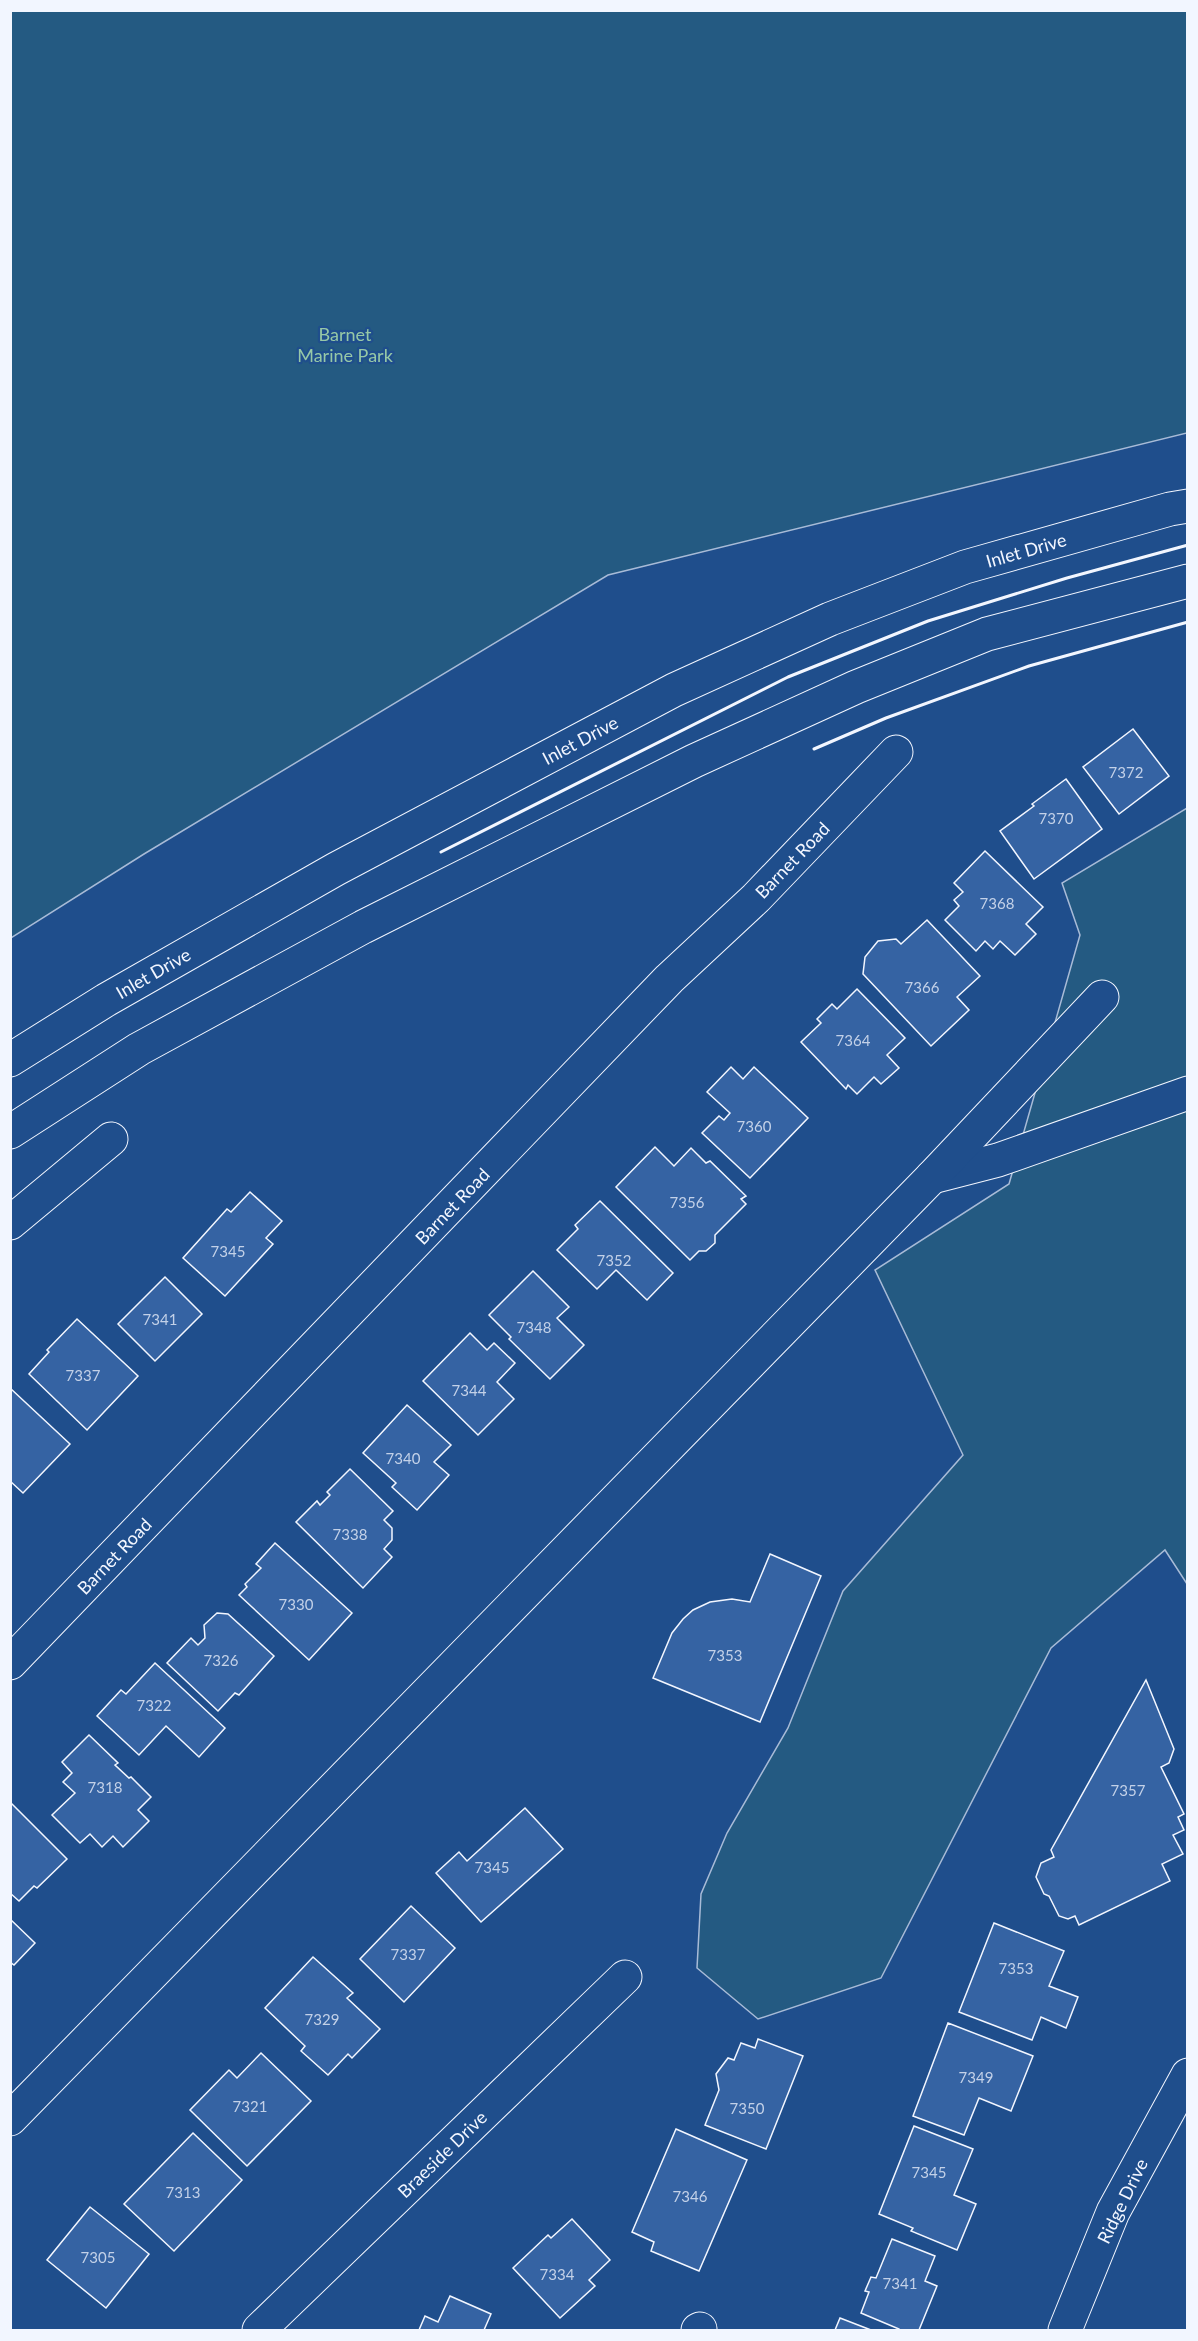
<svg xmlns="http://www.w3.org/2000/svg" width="1198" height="2341" font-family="Lato,sans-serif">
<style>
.green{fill:#245a82;stroke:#a8bbd7;stroke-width:1.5}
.building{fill:#3563a3;stroke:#f2f6ff;stroke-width:1.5}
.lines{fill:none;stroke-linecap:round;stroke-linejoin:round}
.minor-casing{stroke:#f2f6ff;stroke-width:35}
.major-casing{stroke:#f2f6ff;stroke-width:35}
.minor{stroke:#1f4e8c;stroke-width:33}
.major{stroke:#1f4e8c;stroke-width:33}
.wall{stroke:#f2f6ff;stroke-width:3}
.labels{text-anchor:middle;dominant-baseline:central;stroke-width:4.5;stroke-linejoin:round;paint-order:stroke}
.number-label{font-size:15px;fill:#c3d1e8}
.park-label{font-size:18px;fill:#97c8a6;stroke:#1f4e8c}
.street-label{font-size:18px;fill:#f2f6ff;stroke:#1f4e8c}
</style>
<rect width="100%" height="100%" fill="#1f4e8c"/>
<!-- green -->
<g class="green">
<polygon points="11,10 1187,11 1187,433 608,575 144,854 11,938"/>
<polygon points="1187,808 1187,1584 1165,1550 1051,1648 881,1978 758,2019 697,1968 701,1894 727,1833 788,1728 843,1591 963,1455 875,1270 1009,1184 1080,935 1062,883"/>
</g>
<!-- building -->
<g class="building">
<polygon points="1133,729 1169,776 1119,814 1083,767"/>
<polygon points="1066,779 1102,829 1034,879 1000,831 1034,806 1032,804"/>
<polygon points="985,851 1043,907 1026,924 1036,934 1015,955 1000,941 993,949 985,941 976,951 945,920 959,906 954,900 963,892 954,883"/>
<polygon points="927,920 980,976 957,997 969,1010 931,1046 863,974 865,957 878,941 896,939 901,944"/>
<polygon points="857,989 905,1038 887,1055 899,1068 881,1084 874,1077 857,1094 848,1085 846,1089 801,1042 821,1023 817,1019 832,1004 837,1009"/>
<polygon points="731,1067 743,1079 754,1067 808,1118 750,1178 702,1133 719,1116 724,1120 730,1113 707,1092"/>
<polygon points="655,1147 674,1166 691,1148 706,1163 710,1161 746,1196 741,1199 746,1204 715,1235 715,1243 706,1251 699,1251 690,1260 616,1187"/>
<polygon points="250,1192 282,1221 266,1238 273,1244 225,1296 183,1258 227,1209 231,1212"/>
<polygon points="600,1201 673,1273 647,1300 616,1270 597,1289 557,1250 578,1229 575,1225"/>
<polygon points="533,1271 569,1307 557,1318 584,1345 550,1379 509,1339 511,1337 489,1315"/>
<polygon points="165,1277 202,1314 155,1361 118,1324"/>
<polygon points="77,1319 138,1376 87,1430 29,1374 49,1352 47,1350"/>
<polygon points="470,1333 487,1350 494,1343 515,1363 497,1382 514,1399 478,1435 423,1381"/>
<polygon points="10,1388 70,1444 23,1493 10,1481"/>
<polygon points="407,1405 451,1445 434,1462 449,1475 417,1510 392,1487 396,1483 363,1453"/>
<polygon points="350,1469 393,1511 384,1520 392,1528 392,1540 384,1549 392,1557 363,1588 296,1522 317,1501 320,1505 330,1495 327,1492"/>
<polygon points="275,1543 352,1613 309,1660 239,1595 247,1587 245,1584 261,1568 256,1564"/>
<polygon points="770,1554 821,1576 760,1722 653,1678 672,1633 683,1619 693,1610 710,1602 732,1599 750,1602"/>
<polygon points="217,1613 228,1614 274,1656 239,1695 235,1693 218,1711 167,1663 191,1638 198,1645 205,1638 204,1625"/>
<polygon points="155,1663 225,1728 199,1757 166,1726 139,1755 97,1716 121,1690 126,1694"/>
<polygon points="1146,1680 1174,1749 1169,1763 1161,1767 1184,1814 1178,1817 1184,1830 1173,1835 1183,1854 1162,1864 1170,1881 1079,1925 1075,1916 1068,1919 1059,1916 1049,1896 1044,1894 1036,1877 1041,1863 1054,1857 1051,1850"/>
<polygon points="89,1735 118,1763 115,1765 129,1778 131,1777 151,1797 138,1810 149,1821 123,1847 113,1836 102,1847 90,1834 80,1843 52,1815 75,1793 63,1782 72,1773 62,1762"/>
<polygon points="10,1802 67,1859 37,1888 34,1886 19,1901 10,1893"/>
<polygon points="525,1808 563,1849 481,1922 436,1873 459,1852 467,1861"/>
<polygon points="411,1906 455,1948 404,2002 360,1959"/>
<polygon points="10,1919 35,1943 14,1965 10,1962"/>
<polygon points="994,1923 1064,1951 1049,1986 1078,1997 1066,2028 1041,2017 1032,2040 959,2012"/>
<polygon points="313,1957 353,1993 347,1998 380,2029 352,2058 348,2054 328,2075 301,2051 305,2046 265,2008"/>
<polygon points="948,2023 1033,2056 1011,2111 979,2098 964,2135 913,2116"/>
<polygon points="758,2039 803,2056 766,2149 705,2125 719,2090 716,2074 728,2058 734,2060 741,2043 755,2048"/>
<polygon points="261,2053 311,2101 247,2166 190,2110 229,2070 237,2078"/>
<polygon points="914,2126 973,2149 954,2195 976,2204 957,2250 911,2231 913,2228 879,2214"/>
<polygon points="676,2129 747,2160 699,2271 651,2251 654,2242 632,2232"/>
<polygon points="193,2133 242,2180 174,2251 124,2204"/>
<polygon points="90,2207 149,2254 106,2308 47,2260"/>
<polygon points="572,2219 610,2260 589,2280 595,2286 560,2318 513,2268 548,2235 551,2238"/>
<polygon points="892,2239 935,2256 925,2281 937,2286 919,2330 899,2330 899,2329 861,2313 869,2292 865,2291 871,2277 876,2278"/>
<polygon points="450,2296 491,2314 484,2330 419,2330 425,2316 438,2322"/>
<polygon points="840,2318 871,2330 835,2330"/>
</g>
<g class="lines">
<defs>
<g id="minor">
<polyline points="932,1177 998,1160 1188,1093"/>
<polyline points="10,1223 111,1139"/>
<polyline points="10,1663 669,979 756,898 896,752"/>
<polyline points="10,2119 932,1177 1102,997"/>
<polyline points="259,2330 625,1977"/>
<polyline points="698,2330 700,2329"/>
<polyline points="1065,2330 1113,2212 1188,2075"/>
</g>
<g id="major">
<polyline points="10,1060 106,1000 336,869 674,690 830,619 965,567 1170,509 1188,506"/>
<polyline points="10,1132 139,1049 363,927 694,761 856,687 987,634 1188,581"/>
</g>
</defs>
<!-- minor casing -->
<use href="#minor" class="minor-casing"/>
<!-- major casing -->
<use href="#major" class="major-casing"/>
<!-- minor -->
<use href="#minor" class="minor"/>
<!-- major -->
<use href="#major" class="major"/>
<!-- wall -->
<g class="wall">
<polyline points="814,749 886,718 1029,666 1188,622"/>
<polyline points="441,852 788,677 928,621 1067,578 1188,545"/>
</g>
</g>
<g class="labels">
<!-- number labels -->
<g class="number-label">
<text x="1126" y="772">7372</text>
<text x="1056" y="818">7370</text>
<text x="997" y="903">7368</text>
<text x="922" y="987">7366</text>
<text x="853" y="1040">7364</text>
<text x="754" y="1126">7360</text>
<text x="687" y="1202">7356</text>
<text x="228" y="1251">7345</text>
<text x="614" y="1260">7352</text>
<text x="160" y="1319">7341</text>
<text x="534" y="1327">7348</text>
<text x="83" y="1375">7337</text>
<text x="469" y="1390">7344</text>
<text x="403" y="1458">7340</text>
<text x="350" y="1534">7338</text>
<text x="296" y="1604">7330</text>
<text x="725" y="1655">7353</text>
<text x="221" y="1660">7326</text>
<text x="154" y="1705">7322</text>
<text x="105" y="1787">7318</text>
<text x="1128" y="1790">7357</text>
<text x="492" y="1867">7345</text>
<text x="408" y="1954">7337</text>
<text x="1016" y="1968">7353</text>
<text x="322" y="2019">7329</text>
<text x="976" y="2077">7349</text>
<text x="250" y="2106">7321</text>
<text x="747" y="2108">7350</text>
<text x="929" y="2172">7345</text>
<text x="183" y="2192">7313</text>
<text x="690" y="2196">7346</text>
<text x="98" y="2257">7305</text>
<text x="557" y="2274">7334</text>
<text x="900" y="2283">7341</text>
</g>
<!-- park labels -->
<g class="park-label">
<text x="345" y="334">Barnet<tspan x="345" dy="21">Marine Park</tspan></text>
</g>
<!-- street labels -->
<g class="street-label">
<text transform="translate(1026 550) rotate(-16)">Inlet Drive</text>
<text transform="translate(580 740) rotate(-28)">Inlet Drive</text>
<text transform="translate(792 860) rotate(-46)">Barnet Road</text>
<text transform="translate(153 973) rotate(-30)">Inlet Drive</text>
<text transform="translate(452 1206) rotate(-46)">Barnet Road</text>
<text transform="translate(114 1556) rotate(-46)">Barnet Road</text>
<text transform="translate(442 2154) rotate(-44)">Braeside Drive</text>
<text transform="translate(1122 2201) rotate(-64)">Ridge Drive</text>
</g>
</g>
<!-- border -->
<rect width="1198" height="2341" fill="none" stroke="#f2f6ff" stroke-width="24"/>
</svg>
